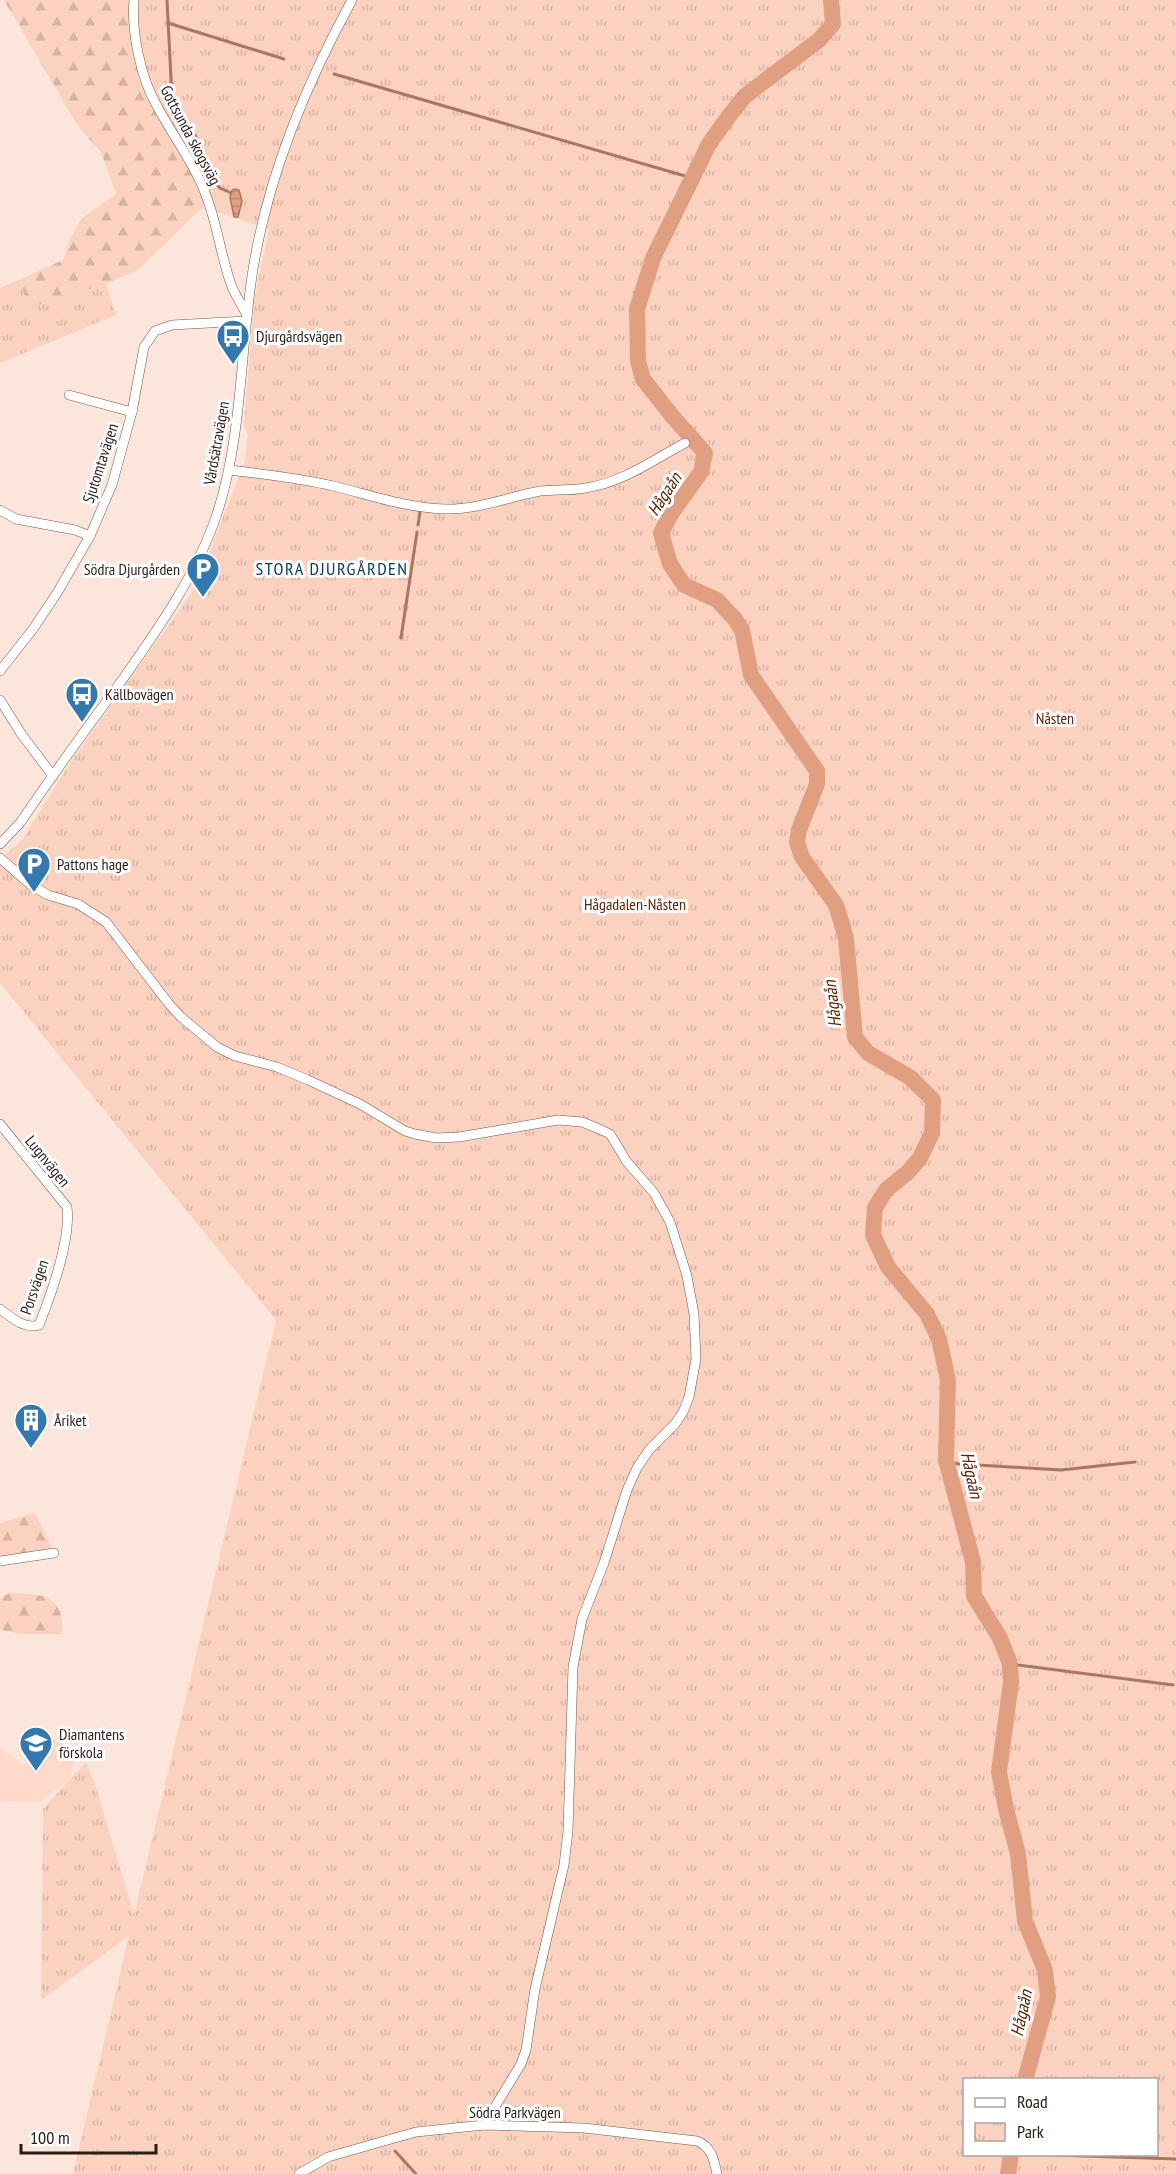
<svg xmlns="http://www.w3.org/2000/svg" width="1176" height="2174" font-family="'PT Sans Narrow',sans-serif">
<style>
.built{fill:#ffdacb}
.forest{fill:url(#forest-firs)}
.park{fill:url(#park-tufts);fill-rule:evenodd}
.water{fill:url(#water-rules);stroke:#aa7862;stroke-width:1.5}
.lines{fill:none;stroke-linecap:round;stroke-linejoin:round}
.stream{stroke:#aa7862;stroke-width:3}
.river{stroke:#e19f82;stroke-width:16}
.minor-casing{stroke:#77574a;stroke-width:10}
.minor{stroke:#fff;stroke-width:9}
.labels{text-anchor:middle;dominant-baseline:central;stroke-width:6;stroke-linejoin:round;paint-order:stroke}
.street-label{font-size:16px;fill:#2a1d17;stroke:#fff}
.poi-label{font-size:16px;fill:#2a1d17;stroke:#fff;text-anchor:start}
.park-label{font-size:16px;fill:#602505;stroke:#fff}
.water-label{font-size:18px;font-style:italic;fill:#5e2303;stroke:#fff}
.neighbourhood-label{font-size:18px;letter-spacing:1.5px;fill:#093c60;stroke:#fff}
</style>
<defs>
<pattern id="forest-firs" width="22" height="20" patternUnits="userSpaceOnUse" patternTransform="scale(1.5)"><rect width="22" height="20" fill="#fbd1c0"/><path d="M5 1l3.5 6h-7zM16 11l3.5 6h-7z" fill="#d7b3a4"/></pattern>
<pattern id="park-tufts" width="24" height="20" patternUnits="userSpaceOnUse" patternTransform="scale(1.5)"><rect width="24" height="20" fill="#fbd1c0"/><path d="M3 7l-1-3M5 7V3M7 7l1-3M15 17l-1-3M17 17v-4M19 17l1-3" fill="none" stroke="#d7b3a4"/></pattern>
<pattern id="water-rules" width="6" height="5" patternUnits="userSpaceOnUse" patternTransform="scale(1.5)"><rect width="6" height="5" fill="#e19f82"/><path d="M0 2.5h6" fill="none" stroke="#c18870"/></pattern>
</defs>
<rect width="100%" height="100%" fill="#fce5db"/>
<!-- built -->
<polygon class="built" points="46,1734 75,1753 70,1778 39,1802 4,1801 0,1803 0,1748 24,1766"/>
<!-- forest -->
<g class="forest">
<polygon points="4,0 147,0 218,192 139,269 106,284 29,308 19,280 63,260 71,237 81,219 116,194 101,152 78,126"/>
<polygon points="35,1513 54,1553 0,1561 0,1523"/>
<path d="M9,1593c31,2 56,-1 53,41h-38l-24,-4v-31z"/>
</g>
<!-- park -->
<g class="park">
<path d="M133,0h1043v2174h-1103l56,-238 -88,64 2,-191 43,-47 9,22 39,131 142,-595 -276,-337v-124l22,-19 50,-80 124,-173 49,-126 3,-26 -4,-10 10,-124 15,-72 -61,-20 -19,-68 -37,-48 -16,-43zM964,2080h192v74h-192z"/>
<polygon points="19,280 29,308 106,284 116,315 0,363 0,288"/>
</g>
<!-- water -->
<polygon class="water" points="235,189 239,190 242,201 238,217 234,217 230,197 232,190"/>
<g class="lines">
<!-- stream -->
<g class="stream">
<polyline points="167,0 172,98 198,140 214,182 220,188 231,193"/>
<polyline points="168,23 284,59"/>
<polyline points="334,74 692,178"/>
<polyline points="418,525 420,512"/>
<polyline points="401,638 417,532"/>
<polyline points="946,1463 1061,1470 1135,1462"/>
<polyline points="1010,1664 1173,1685"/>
<polyline points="395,2151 416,2174"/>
<polyline points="1023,2154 1176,2159"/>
</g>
<!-- river -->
<g class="river">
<polyline points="831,0 833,24 819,40 745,96 729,116 709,144 653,258 637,309 638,361 643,379 673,417 705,453 701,472 671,514 661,533 670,564 684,585 717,600 734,618 742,630 751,675 817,771 817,784 799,830 797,842 802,857 836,905 841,921 846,939 855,1037 868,1053 911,1078 933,1100 932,1133 920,1158 908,1172 886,1190 875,1208 873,1235 888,1267 927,1314 939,1339 948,1380 946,1460 973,1562 974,1596 1000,1638 1010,1664 1011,1682 999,1772 1006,1809 1018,1854 1025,1921 1045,1970 1048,1997 1025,2080"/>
<polyline points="1008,2174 1011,2154"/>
</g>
<defs>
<g id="minor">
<path d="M134,0c-3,31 7,79 23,106 17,32 38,58 50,92 11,29 14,60 25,89 4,9 10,19 15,28"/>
<polyline points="69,395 132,412"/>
<path d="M229,470c35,4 70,8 104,16 37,9 74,22 112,23 33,1 63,-12 95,-18 15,-2 30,0 45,-3 37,-5 68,-28 100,-45"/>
<polyline points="0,510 16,519 75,530 90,536"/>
<polyline points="0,671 33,629 57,593 90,536 112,485 132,412 144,347 155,331 172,325 246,321"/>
<polyline points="0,700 22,735 53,776"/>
<path d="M0,844l20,-21c32,-47 66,-94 100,-140 38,-54 76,-107 97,-169 25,-77 23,-158 35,-238 14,-95 54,-192 100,-276"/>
<polyline points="0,858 31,885 48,895 78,904 106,922 169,1004 181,1017 217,1047 235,1056 277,1067 308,1080 360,1104 405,1131 415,1134 436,1138 459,1137 558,1120 582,1122 597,1128 610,1134 627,1162 654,1193 670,1222 687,1276 694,1314 696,1359 689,1397 683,1412 675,1424 649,1450 637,1468 627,1490 604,1563 582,1619 573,1667 568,1831 564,1865 535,1989 526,2050 521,2064 484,2125"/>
<path d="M0,1124l67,83c4,32 -16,88 -28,118 -14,5 -28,-8 -39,-16"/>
<polyline points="0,1561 54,1553"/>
<path d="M299,2174l29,-17 63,-18 25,-7 68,-7 100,3 113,13c15,6 17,19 20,33"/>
</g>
</defs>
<!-- minor casing -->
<use href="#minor" class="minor-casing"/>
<!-- minor -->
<use href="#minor" class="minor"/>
</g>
<!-- icons -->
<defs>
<symbol id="bus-pin" viewBox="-11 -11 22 30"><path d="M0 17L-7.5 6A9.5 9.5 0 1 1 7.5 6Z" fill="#3479ae" stroke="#fff"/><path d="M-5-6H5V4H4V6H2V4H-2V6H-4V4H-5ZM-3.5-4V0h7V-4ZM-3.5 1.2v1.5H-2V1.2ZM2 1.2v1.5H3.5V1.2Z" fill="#fff"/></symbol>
<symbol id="parking-pin" viewBox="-11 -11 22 30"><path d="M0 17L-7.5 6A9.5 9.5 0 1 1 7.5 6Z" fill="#3479ae" stroke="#fff"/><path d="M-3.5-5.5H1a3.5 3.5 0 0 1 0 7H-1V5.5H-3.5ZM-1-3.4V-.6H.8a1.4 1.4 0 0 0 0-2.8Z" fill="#fff"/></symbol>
<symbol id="building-pin" viewBox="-11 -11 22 30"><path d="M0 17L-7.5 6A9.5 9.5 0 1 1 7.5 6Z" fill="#3479ae" stroke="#fff"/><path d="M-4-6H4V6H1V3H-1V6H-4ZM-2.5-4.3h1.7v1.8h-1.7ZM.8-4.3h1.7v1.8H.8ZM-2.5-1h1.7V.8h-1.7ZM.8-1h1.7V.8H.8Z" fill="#fff"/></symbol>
<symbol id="school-pin" viewBox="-11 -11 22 30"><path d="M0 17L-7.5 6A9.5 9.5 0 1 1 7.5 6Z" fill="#3479ae" stroke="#fff"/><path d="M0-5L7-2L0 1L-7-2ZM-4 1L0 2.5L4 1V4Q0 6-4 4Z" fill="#fff"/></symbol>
</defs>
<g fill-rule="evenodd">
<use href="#bus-pin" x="214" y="317" width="38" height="52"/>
<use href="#parking-pin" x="184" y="550" width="38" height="52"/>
<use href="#bus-pin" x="63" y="675" width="38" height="52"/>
<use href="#parking-pin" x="15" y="845" width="38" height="52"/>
<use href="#building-pin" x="12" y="1401" width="38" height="52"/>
<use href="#school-pin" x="17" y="1724" width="38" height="52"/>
</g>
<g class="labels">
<!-- street labels -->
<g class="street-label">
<text transform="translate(191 135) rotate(62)">Gottsunda skogsväg</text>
<text transform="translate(216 443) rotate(-80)">Vårdsätravägen</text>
<text transform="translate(100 463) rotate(-72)">Sjutomtavägen</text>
<text transform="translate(48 1161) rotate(51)">Lugnvägen</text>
<text transform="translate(34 1287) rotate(-71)">Porsvägen</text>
<text x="515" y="2112">Södra Parkvägen</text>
</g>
<!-- poi labels -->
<g class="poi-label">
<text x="256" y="336">Djurgårdsvägen</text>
<text x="180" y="569" text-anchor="end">Södra Djurgården</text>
<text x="105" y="694">Källbovägen</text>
<text x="57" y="864">Pattons hage</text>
<text x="54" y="1420">Åriket</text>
<text x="59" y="1734">Diamantens<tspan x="59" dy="18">förskola</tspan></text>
</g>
<!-- park labels -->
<g class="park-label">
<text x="1055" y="718">Nåsten</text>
<text x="635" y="904">Hågadalen-Nåsten</text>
</g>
<!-- water labels -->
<g class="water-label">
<text transform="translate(664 494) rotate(-57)">Hågaån</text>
<text transform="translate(832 1004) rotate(-97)">Hågaån</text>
<text transform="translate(972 1475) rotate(78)">Hågaån</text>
<text transform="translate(1021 2013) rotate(-78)">Hågaån</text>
</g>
<!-- neighbourhood labels -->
<g class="neighbourhood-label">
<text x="332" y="568">STORA DJURGÅRDEN</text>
</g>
</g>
<!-- legend -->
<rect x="963" y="2078" width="195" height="78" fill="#ffffff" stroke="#aaa5a2" stroke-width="1.5"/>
<rect x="975" y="2098" width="30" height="9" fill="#ffffff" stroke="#aaa5a2" stroke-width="1.5"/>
<text x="1017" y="2108" font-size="18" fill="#2a1d17">Road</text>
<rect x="975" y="2123" width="30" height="18" fill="url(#park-tufts)" stroke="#aaa5a2" stroke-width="1.5"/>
<text x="1017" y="2138" font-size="18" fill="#2a1d17">Park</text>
<!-- scale -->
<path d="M21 2144v9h135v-9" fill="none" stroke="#2a1d17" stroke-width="3"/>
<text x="30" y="2144" font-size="18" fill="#2a1d17" stroke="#ffffff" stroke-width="4.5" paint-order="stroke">100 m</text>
</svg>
